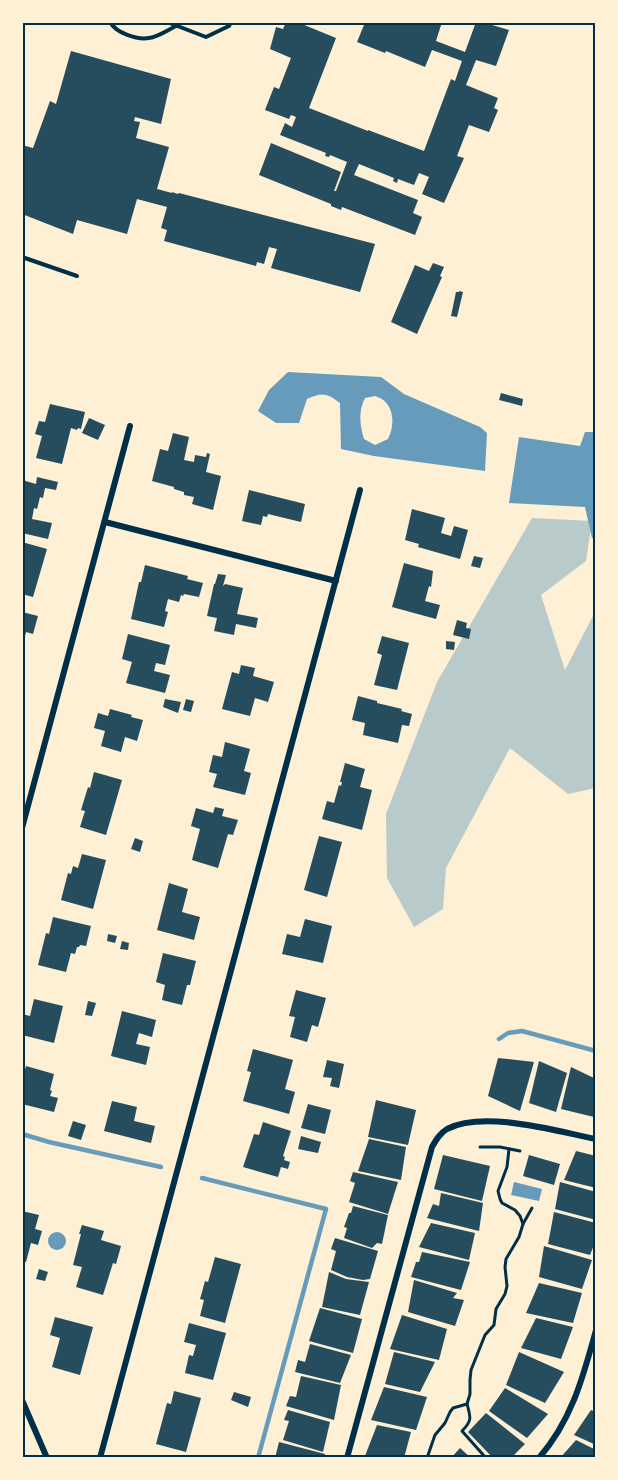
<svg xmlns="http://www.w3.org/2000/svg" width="618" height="1480" font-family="Merriweather,serif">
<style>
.green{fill:#b9caca}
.water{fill:#669bbc;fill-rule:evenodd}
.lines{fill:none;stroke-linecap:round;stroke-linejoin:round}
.stream{stroke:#669bbc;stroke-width:4.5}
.building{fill:#264d5e}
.path{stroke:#003049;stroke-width:3}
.service{stroke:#003049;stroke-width:4}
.minor{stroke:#003049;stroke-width:6}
.neatline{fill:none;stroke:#003049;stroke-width:2}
</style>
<rect width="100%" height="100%" fill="#fdf0d5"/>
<!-- green -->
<polygon class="green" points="532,518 592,521 586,561 541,595 565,670 595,612 595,788 568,794 510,748 446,868 443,909 414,927 387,878 386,814 437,682"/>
<!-- water -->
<g class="water">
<path d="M288,372l93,5 23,17 76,33 7,6 -2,38 -111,-15 -33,-7 -1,-46c-13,-10 -18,-11 -33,-4l-8,24h-23l-18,-12 11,-21zM375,396c19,5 21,28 13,43l-13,6 -11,-6c-4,-13 -6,-28 1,-41z"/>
<polygon points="585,432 595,432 595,539 592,538 585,507 509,503 519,437 580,446"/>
<polygon points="514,1182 542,1189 539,1201 511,1195"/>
<circle cx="57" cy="1241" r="9"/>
</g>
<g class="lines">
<!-- stream -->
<g class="stream">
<polyline points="499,1039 508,1033 522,1031 596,1051"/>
<polyline points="22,1134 49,1142 161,1167"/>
<polyline points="202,1178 326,1209 258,1458"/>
</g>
</g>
<!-- building -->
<g class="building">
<polygon points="286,22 297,22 336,38 309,108 368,131 368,130 424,151 451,79 455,81 462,61 432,50 425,67 386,51 385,53 357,42 364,25 358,22 442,22 436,41 465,52 476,22 482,22 509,30 496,66 476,60 466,85 498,98 494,108 498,110 489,132 469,125 457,156 464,158 444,203 422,194 429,177 419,173 414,185 398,179 397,183 393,181 394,178 359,164 354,175 418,200 413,213 422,217 415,235 342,207 341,210 331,206 331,204 259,175 271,143 341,172 334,191 336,191 347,162 330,155 329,157 325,156 326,153 280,135 285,123 292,127 296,117 291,115 289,119 265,110 274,87 279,89 291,58 270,49 276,27 283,29"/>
<polygon points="71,51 171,79 161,124 135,117 134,121 140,122 136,138 169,147 157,189 172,193 172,192 178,194 179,193 375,244 360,292 271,268 277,249 269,247 264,264 257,262 256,266 164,241 167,230 161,228 167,207 137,199 127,234 77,220 73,234 22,214 22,145 33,148 50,101 56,104"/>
<polygon points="433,263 444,267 440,276 442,277 417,334 391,322 415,265 429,271"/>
<polygon points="459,291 463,292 457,317 451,316 456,292 459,292"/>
<polygon points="501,393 523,399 522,406 499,400"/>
<polygon points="50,404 85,412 81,429 78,428 77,430 71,428 62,464 36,458 42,436 35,434 39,421 45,422"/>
<polygon points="89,418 105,425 98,440 82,433"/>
<polygon points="173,433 189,437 184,460 194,462 195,455 206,457 207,453 210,454 206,472 221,476 213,510 192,504 194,497 184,495 184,492 174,489 174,487 152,481 160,449 168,451"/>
<polygon points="37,477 58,482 56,490 45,488 43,498 40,497 37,509 34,508 32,519 52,523 48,539 22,533 22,480 36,484"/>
<polygon points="249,490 305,504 301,522 268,514 267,517 263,516 261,525 242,521"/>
<polygon points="412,509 445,518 441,533 451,536 454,526 468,530 460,559 418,547 419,544 405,540"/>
<polygon points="22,542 47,549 33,597 22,594"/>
<polygon points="474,556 483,558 480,568 471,566"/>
<polygon points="404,563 433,571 431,587 429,586 425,601 440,605 436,619 392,607"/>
<polygon points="145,565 188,576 187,579 203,583 199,597 184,594 183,596 181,595 179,602 168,599 165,611 168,612 164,627 131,619 139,582 141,582"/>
<polygon points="218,574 226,575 223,586 225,584 243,588 237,614 258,618 256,628 236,624 234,635 214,631 217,618 207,616 214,584 215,584"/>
<polygon points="22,612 38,616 33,634 26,632 23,644"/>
<polygon points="457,620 467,623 466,628 471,629 469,639 453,635"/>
<polygon points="128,634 170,645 165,665 156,663 154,671 170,675 165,693 126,683 132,662 122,659"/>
<polygon points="382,636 409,643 397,690 374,685 382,655 377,653"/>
<polygon points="446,641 455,642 454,650 446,649"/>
<polygon points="241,665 255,668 253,676 274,682 268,702 255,698 250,716 222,709 232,672 239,674"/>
<polygon points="358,696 377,701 377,703 402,709 401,711 412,714 409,726 402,725 398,743 363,735 365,723 352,720"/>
<polygon points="165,699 181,702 178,713 163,707"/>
<polygon points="186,699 194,701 191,712 183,710"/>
<polygon points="110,709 132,715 131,717 143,720 137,741 125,737 121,752 101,746 105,731 94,728 98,713 108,716"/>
<polygon points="225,742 250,749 244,771 251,773 245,795 213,787 217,774 209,772 213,755 222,757"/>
<polygon points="345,763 365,769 360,787 372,790 362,830 322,819 327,801 334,803 339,785 341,786 342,782 340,782"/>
<polygon points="94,772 122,780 106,835 80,827 85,811 81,810 88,787 90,788"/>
<polygon points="215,807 224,809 222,816 238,820 233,835 228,834 218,868 192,860 200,829 191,826 196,808 213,813"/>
<polygon points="319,836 342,842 327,897 304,890"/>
<polygon points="135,838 143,841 140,852 131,849"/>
<polygon points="82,854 106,860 93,909 61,900 68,873 71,874 73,866 78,868"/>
<polygon points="169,883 188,889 182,912 200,917 194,940 157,930"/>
<polygon points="53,917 91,926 86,946 80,945 79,947 77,947 75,954 71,953 66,972 38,965 46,933 49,934"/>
<polygon points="305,919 332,926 323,963 282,954 287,934 300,937"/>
<polygon points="108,934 117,936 115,943 107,941"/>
<polygon points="122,941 129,943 128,950 120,949"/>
<polygon points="163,953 196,961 190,985 187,985 182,1005 162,1000 165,985 156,982"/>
<polygon points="296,990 326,998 318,1027 312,1025 307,1042 290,1037 295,1017 289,1016"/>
<polygon points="34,999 63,1006 54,1043 22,1035 22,1014 30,1016"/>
<polygon points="88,1001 96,1003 92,1016 85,1015"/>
<polygon points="122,1011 156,1020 152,1037 139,1033 136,1044 150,1047 146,1065 111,1056"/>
<polygon points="253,1049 293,1060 285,1089 295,1092 289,1114 243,1101 251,1072 247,1071"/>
<polygon points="498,1058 534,1062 520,1111 488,1096"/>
<polygon points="327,1060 344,1064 339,1088 330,1086 332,1078 323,1077"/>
<polygon points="539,1061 567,1073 556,1112 529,1103"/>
<polygon points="26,1066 54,1074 50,1090 52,1091 50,1096 58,1098 54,1112 22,1104 22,1079"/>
<polygon points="571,1067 596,1079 596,1110 594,1117 561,1109"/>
<polygon points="376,1100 416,1110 408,1145 368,1137"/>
<polygon points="112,1101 137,1107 134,1121 155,1126 151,1143 104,1131"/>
<polygon points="308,1104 331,1110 325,1134 301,1128"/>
<polygon points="73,1121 86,1125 81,1140 68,1136"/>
<polygon points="263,1122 291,1131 283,1156 285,1157 284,1160 290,1162 288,1169 281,1167 278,1177 243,1167 254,1134 259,1135"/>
<polygon points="301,1136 321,1142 318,1153 298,1149"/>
<polygon points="369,1139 406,1147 401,1180 358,1171"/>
<polygon points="576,1151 596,1156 596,1188 564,1180"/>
<polygon points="443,1155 490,1166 482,1201 434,1189"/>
<polygon points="529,1155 560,1164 554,1185 523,1176"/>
<polygon points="353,1172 398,1182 388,1214 349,1202 355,1183 350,1181"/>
<polygon points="560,1182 596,1192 596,1220 555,1209"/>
<polygon points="441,1193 483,1203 479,1231 427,1218 433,1204 439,1206"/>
<polygon points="353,1206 388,1215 382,1244 377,1243 372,1248 344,1238 347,1228 344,1227 349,1213 351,1213"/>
<polygon points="22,1211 39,1215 35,1229 42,1231 38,1245 31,1243 26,1262 22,1262"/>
<polygon points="554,1212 596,1223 596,1240 590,1255 548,1244"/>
<polygon points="431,1223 475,1233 469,1260 419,1247"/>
<polygon points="82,1225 104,1231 101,1240 121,1246 116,1264 113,1263 103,1295 76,1287 82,1267 73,1265 81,1234 79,1234"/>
<polygon points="335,1238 378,1251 370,1279 363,1280 347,1277 331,1270 336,1251 331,1249"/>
<polygon points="544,1246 592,1260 582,1289 539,1277"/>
<polygon points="422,1252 470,1262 461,1290 411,1277 416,1262 419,1262"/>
<polygon points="215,1257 241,1264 225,1323 200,1316 204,1300 200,1299 202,1292 205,1281 208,1282"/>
<polygon points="39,1269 48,1272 45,1281 36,1279"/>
<polygon points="329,1272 346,1279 369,1282 360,1315 322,1307"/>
<polygon points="414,1280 457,1293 453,1298 464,1300 455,1326 408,1312"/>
<polygon points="539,1283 582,1293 573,1323 526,1313"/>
<polygon points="320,1308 362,1319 353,1353 309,1341"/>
<polygon points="402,1315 447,1329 439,1360 390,1349"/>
<polygon points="55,1317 93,1327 80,1375 52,1367 60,1338 50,1335"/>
<polygon points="536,1318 573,1327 561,1359 521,1348"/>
<polygon points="189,1323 226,1333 213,1380 185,1373 189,1355 193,1356 196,1345 184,1342"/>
<polygon points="310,1344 351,1355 340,1383 295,1372 298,1360 305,1362"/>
<polygon points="394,1352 435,1362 420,1392 385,1384"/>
<polygon points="519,1352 564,1372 545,1403 506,1385"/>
<polygon points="301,1376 341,1385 334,1420 286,1406 290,1396 296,1397"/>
<polygon points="384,1387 427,1397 416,1430 371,1420"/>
<polygon points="505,1388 548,1414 527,1438 489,1411"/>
<polygon points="174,1391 201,1398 186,1452 156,1444 167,1403 171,1404"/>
<polygon points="234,1392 251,1397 248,1407 231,1400"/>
<polygon points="288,1410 330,1422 323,1452 283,1440 289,1421 284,1420"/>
<polygon points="591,1410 596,1412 596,1445 574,1435"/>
<polygon points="486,1413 525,1444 511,1458 493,1458 468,1432"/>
<polygon points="377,1425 411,1432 404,1458 372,1458 365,1456"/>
<polygon points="576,1440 596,1450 596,1458 560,1458"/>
<polygon points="279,1442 325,1454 324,1458 275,1458"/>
<polygon points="460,1448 471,1458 451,1458"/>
</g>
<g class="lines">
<!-- path -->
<g class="path">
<polyline points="480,1147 500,1147 520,1151"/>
<polyline points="523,1224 532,1208"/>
<path d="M467,1404c4,14 5,17 -5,27l24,27"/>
<polyline points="427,1458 435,1435 445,1423 450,1412 453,1408 467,1404 470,1394 470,1380 471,1370 485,1335 494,1325 496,1309 505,1294 507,1286 505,1267 506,1259 519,1237 523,1224 520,1216 515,1210 502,1203 500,1199 498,1191 507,1167 509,1149"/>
</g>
<!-- service -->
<g class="service">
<path d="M110,22c6,11 27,18 39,16 9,-1 19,-8 27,-12l2,-4"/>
<polyline points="167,22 206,37 229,26 231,22"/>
<polyline points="22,257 77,276"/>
</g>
<!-- minor -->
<g class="minor">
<polyline points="105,522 336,581"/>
<polyline points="22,828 130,426"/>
<polyline points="22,1400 47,1458"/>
<polyline points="100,1458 360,490"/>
<path d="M347,1458l85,-311c4,-7 8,-14 15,-18 37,-19 109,2 149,10"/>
<path d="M539,1458c33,-38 44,-81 57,-128"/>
</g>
</g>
<!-- border -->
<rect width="618" height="1480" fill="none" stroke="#fdf0d5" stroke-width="48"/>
<rect x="24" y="24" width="570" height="1432" class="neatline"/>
</svg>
